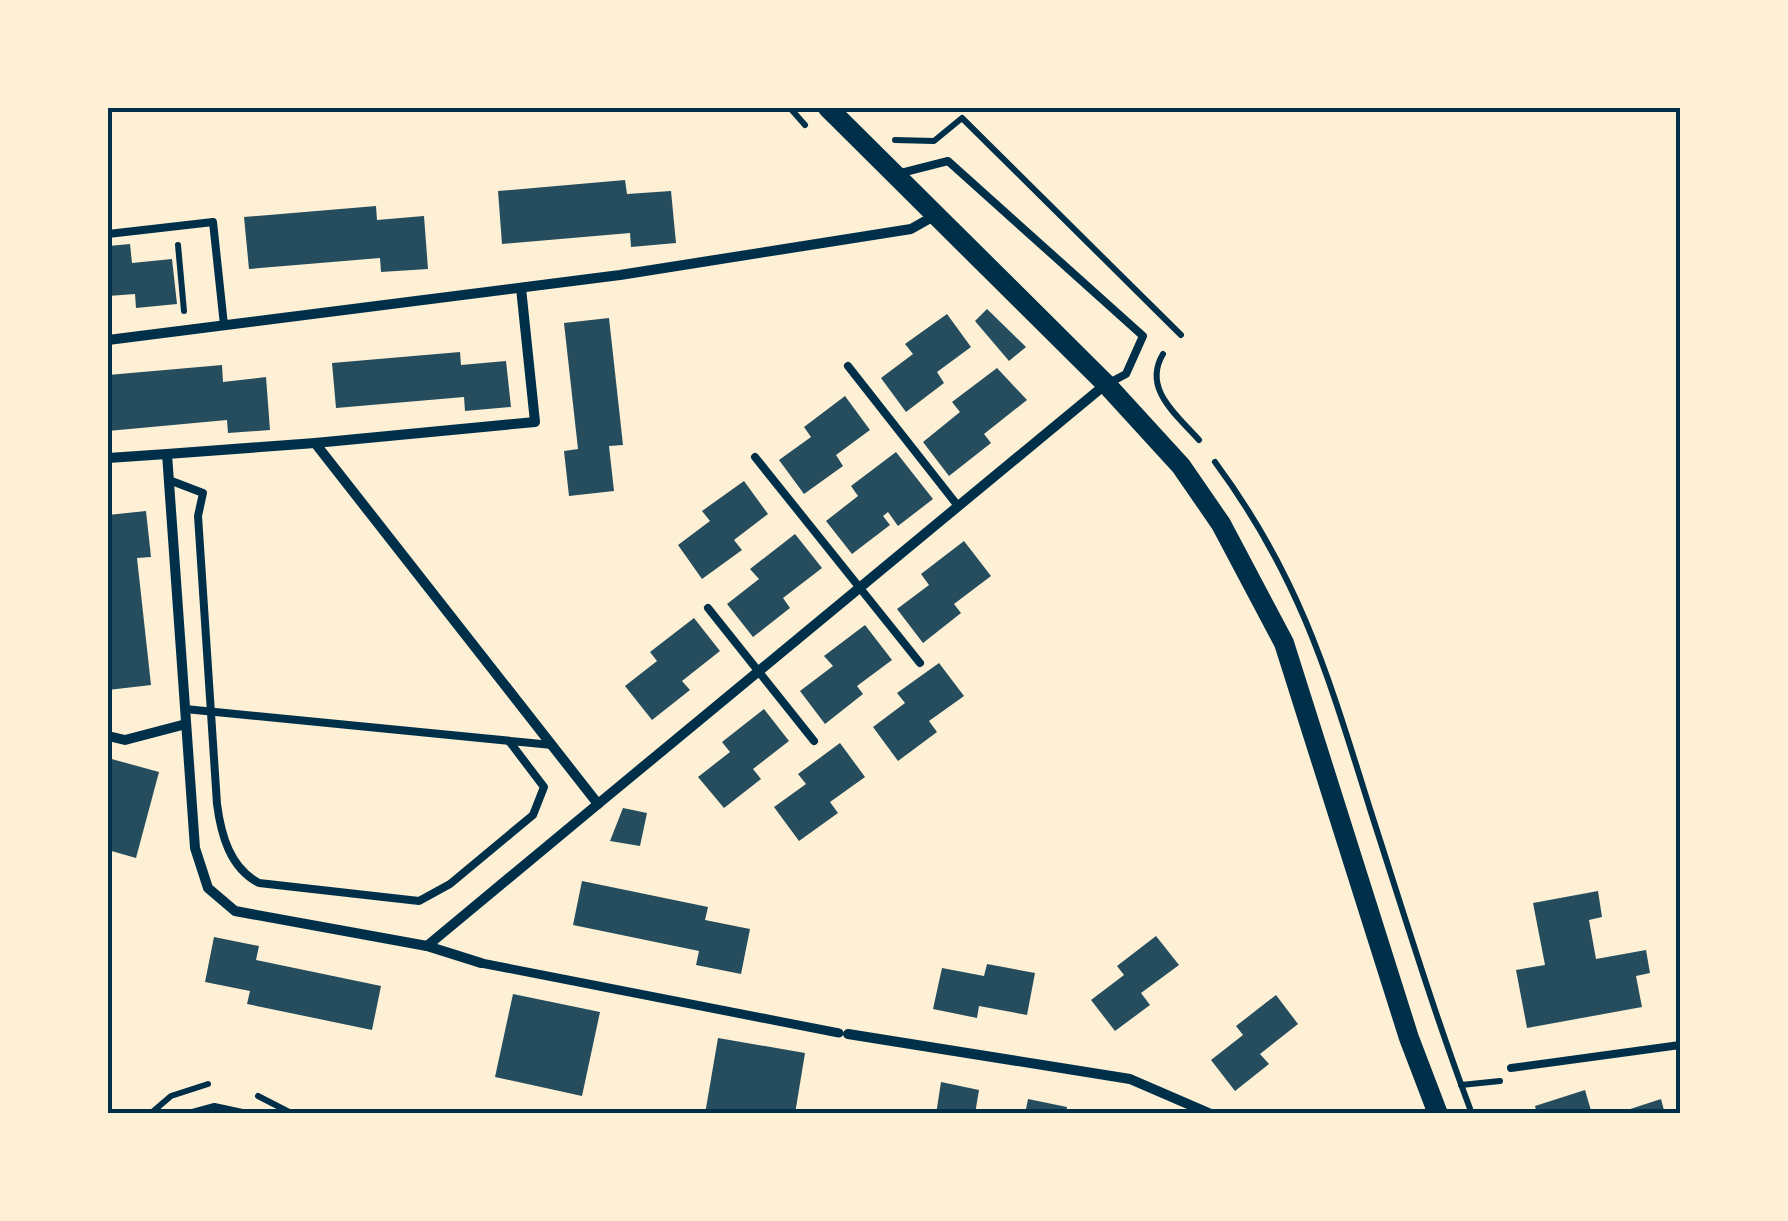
<svg xmlns="http://www.w3.org/2000/svg" width="1788" height="1221" font-family="Karla,sans-serif">
<style>
.building{fill:#264d5e}
.lines{fill:none;stroke-linecap:round;stroke-linejoin:round}
.path{stroke:#003049;stroke-width:6}
.service{stroke:#003049;stroke-width:8}
.pedestrian{stroke:#003049;stroke-width:9}
.minor{stroke:#003049;stroke-width:10}
.secondary{stroke:#003049;stroke-width:20}
.neatline{fill:none;stroke:#003049;stroke-width:4}
</style>
<rect width="100%" height="100%" fill="#fdf0d5"/>
<!-- building -->
<g class="building">
<polygon points="625,180 627,194 671,191 676,243 631,247 630,233 502,244 498,191"/>
<polygon points="376,206 377,220 424,216 428,269 381,272 380,258 249,269 244,217"/>
<polygon points="130,244 132,263 172,259 177,304 136,308 135,294 108,296 108,246"/>
<polygon points="987,309 1026,347 1009,361 975,321"/>
<polygon points="947,314 971,347 937,372 944,383 906,412 881,378 913,354 905,344"/>
<polygon points="609,318 623,445 609,446 614,491 569,496 564,451 578,449 564,323"/>
<polygon points="460,352 461,365 506,361 511,407 465,411 464,397 336,408 332,363"/>
<polygon points="222,365 223,382 266,377 270,430 228,433 227,420 108,431 108,375"/>
<polygon points="997,368 1027,400 984,434 991,443 949,476 923,442 960,412 952,402"/>
<polygon points="845,396 870,430 836,455 843,466 804,494 779,460 811,437 804,427"/>
<polygon points="896,452 933,499 898,526 888,512 883,516 890,525 852,554 826,521 858,496 851,486"/>
<polygon points="744,481 768,514 734,540 742,550 702,579 678,545 710,521 702,511"/>
<polygon points="146,511 151,557 137,558 151,685 108,690 108,515"/>
<polygon points="795,534 822,568 783,598 790,608 753,637 727,604 759,579 750,569"/>
<polygon points="964,541 991,576 954,604 961,613 923,643 897,609 929,585 921,574"/>
<polygon points="694,618 720,651 682,681 690,690 652,720 625,686 657,661 650,652"/>
<polygon points="865,625 892,660 857,686 863,694 825,724 800,691 833,666 824,656"/>
<polygon points="939,663 964,696 929,721 937,732 898,761 873,727 905,703 897,693"/>
<polygon points="764,709 789,741 753,769 761,779 724,808 698,777 730,752 722,742"/>
<polygon points="840,743 865,777 830,802 838,813 799,841 774,807 806,784 798,774"/>
<polygon points="108,758 159,772 136,858 108,850"/>
<polygon points="623,808 647,813 640,846 610,841"/>
<polygon points="582,881 708,907 705,920 750,929 741,974 696,965 699,951 573,925"/>
<polygon points="1598,891 1602,917 1589,920 1596,959 1646,950 1650,973 1636,976 1642,1007 1527,1028 1516,970 1545,965 1533,903"/>
<polygon points="1156,936 1179,965 1141,993 1150,1005 1115,1031 1091,1000 1124,975 1117,966"/>
<polygon points="214,937 259,946 256,960 381,986 372,1030 247,1004 250,991 205,982"/>
<polygon points="987,964 1035,973 1027,1015 979,1006 977,1018 933,1009 942,968 984,976"/>
<polygon points="513,994 600,1012 582,1096 495,1077"/>
<polygon points="1276,995 1298,1024 1260,1054 1269,1064 1235,1091 1211,1060 1243,1035 1236,1026"/>
<polygon points="718,1038 805,1053 795,1114 705,1114"/>
<polygon points="941,1082 979,1090 975,1114 936,1114"/>
<polygon points="1585,1090 1592,1114 1537,1114 1535,1106"/>
<polygon points="1028,1099 1067,1107 1066,1114 1025,1114"/>
<polygon points="1661,1099 1665,1114 1619,1114 1618,1113"/>
</g>
<g class="lines">
<!-- path -->
<g class="path">
<polyline points="790,108 805,125"/>
<polyline points="895,140 934,141 962,118 1181,335"/>
<polyline points="178,245 184,311"/>
<path d="M1163,354c-21,35 14,61 36,86"/>
<path d="M1215,462c85,115 113,213 155,347 33,102 64,204 102,305"/>
<polyline points="1461,1085 1500,1081"/>
<polyline points="258,1096 293,1114"/>
<polyline points="150,1114 171,1096 208,1084"/>
</g>
<!-- service -->
<g class="service">
<polyline points="897,174 948,161 1143,336 1126,374 1109,383"/>
<polyline points="108,234 213,222 224,325"/>
<polyline points="848,366 958,506"/>
<polyline points="755,457 920,663"/>
<path d="M169,480l34,13 -5,23 19,288c4,31 13,64 42,79l160,18 31,-17 83,-69 11,-28 -35,-46"/>
<polyline points="708,608 814,741"/>
<polyline points="185,709 552,745"/>
<polyline points="1511,1068 1680,1045"/>
</g>
<!-- pedestrian -->
<polyline class="pedestrian" points="481,963 839,1033"/>
<!-- minor -->
<g class="minor">
<polyline points="108,340 620,275 911,229 934,216"/>
<polyline points="315,443 535,422 521,288"/>
<polyline points="108,458 167,454"/>
<polyline points="108,736 125,740 186,724"/>
<polyline points="427,946 598,804"/>
<polyline points="481,963 427,946 235,911 208,888 195,848 167,454 315,443 598,804 1106,384"/>
<polyline points="848,1034 1130,1079 1211,1114"/>
<polyline points="192,1114 214,1108 242,1114"/>
</g>
<!-- secondary -->
<polyline class="secondary" points="828,108 1106,384 1181,466 1221,524 1284,643 1409,1038 1438,1114"/>
</g>
<!-- border -->
<rect width="1788" height="1221" fill="none" stroke="#fdf0d5" stroke-width="220"/>
<rect x="110" y="110" width="1568" height="1001" class="neatline"/>
</svg>
